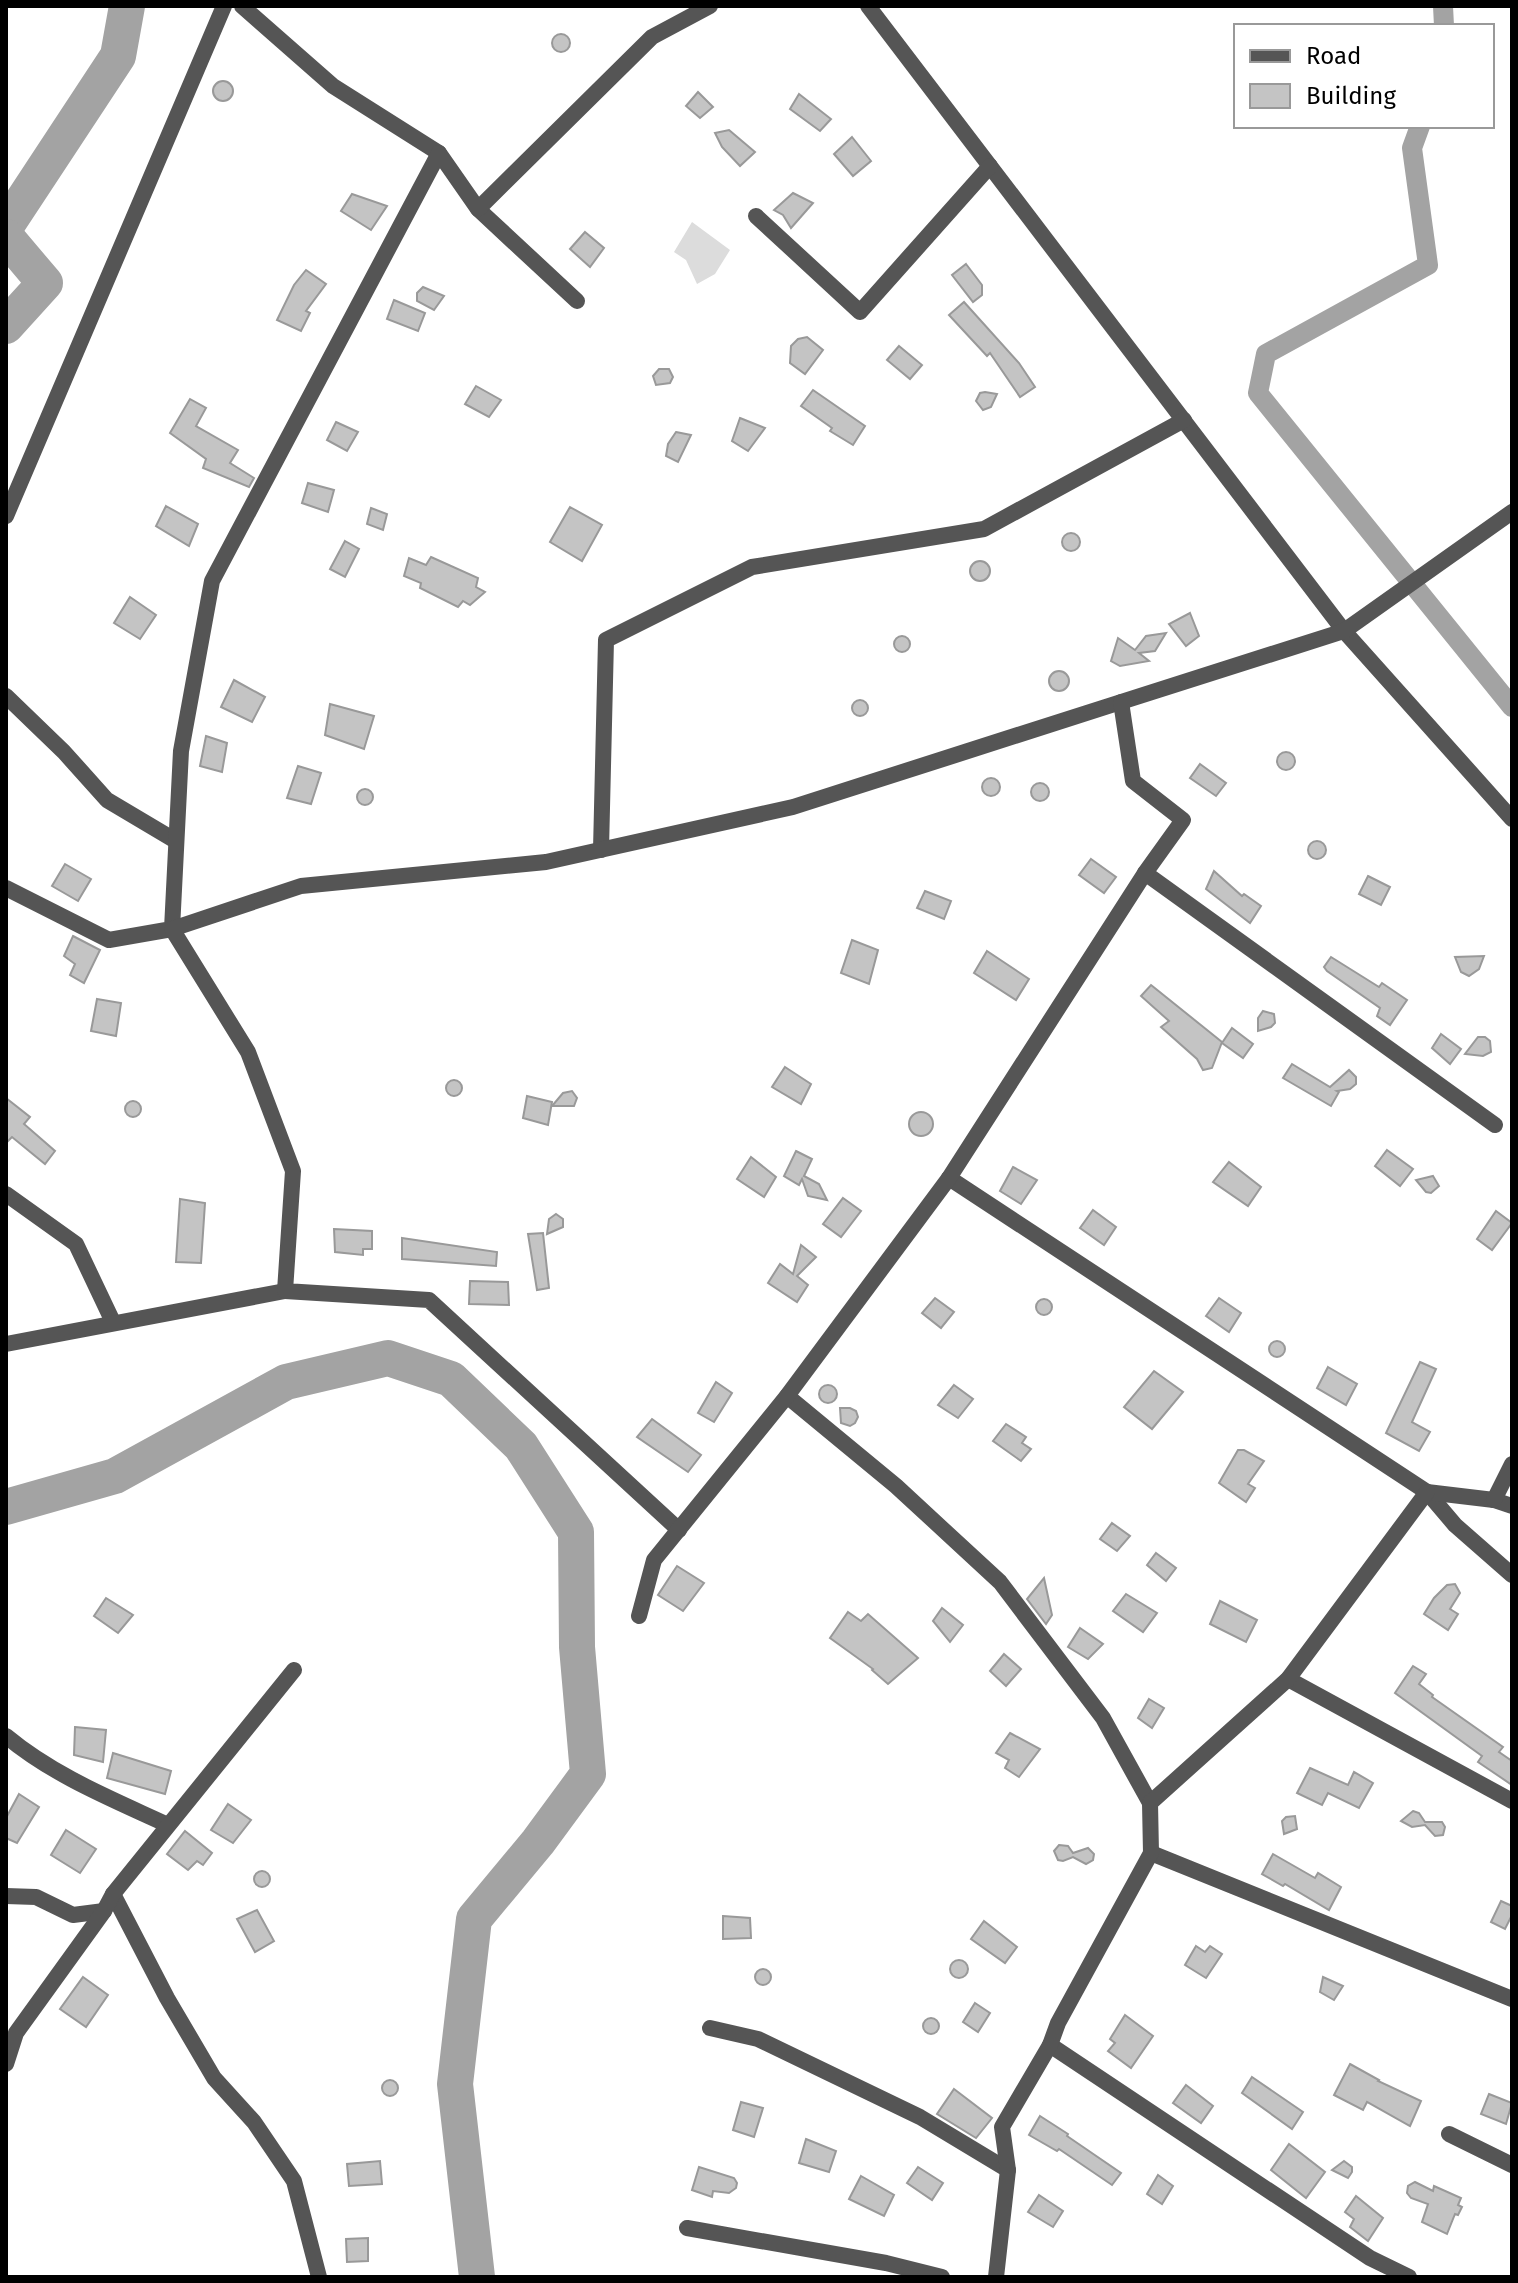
<svg xmlns="http://www.w3.org/2000/svg" width="1518" height="2283" font-family="'Fira Sans',sans-serif">
<style>
.green{fill:#dcdcdc}
.lines{fill:none;stroke-linecap:round;stroke-linejoin:round}
.canal{stroke:#a3a3a3;stroke-width:20}
.river{stroke:#a3a3a3;stroke-width:36}
.building{fill:#c4c4c4;stroke:#999;stroke-width:2}
.street{stroke:#555;stroke-width:16}
</style>
<rect width="100%" height="100%" fill="#fff"/>
<!-- green -->
<polygon class="green" points="692,222 730,250 715,274 697,284 686,260 674,252"/>
<g class="lines">
<!-- canal -->
<g class="canal">
<polyline points="1443,6 1444,26"/>
<polyline points="1420,126 1412,148 1428,265 1266,354 1258,393 1512,707"/>
</g>
<!-- river -->
<g class="river">
<polyline points="6,226 118,56 127,6"/>
<polyline points="6,237 45,283 6,326"/>
<polyline points="6,1507 115,1476 286,1382 388,1358 451,1379 521,1446 576,1532 577,1647 588,1774 538,1842 474,1919 455,2084 477,2277"/>
</g>
</g>
<!-- building -->
<g class="building">
<circle cx="561" cy="43" r="9"/>
<circle cx="223" cy="91" r="10"/>
<polygon points="698,92 713,107 700,118 686,106"/>
<polygon points="799,94 831,119 820,131 790,109"/>
<polygon points="729,130 755,152 740,166 722,147 715,133"/>
<polygon points="852,137 871,161 853,176 834,154"/>
<polygon points="793,193 813,203 791,228 783,215 774,210"/>
<polygon points="352,194 387,206 371,230 341,211"/>
<polygon points="585,232 604,248 590,267 570,249"/>
<polygon points="966,264 982,285 982,295 973,302 952,275"/>
<polygon points="306,270 326,284 306,311 310,313 301,331 277,320 294,285"/>
<polygon points="423,287 444,296 434,310 417,301 417,293"/>
<polygon points="394,300 425,313 418,331 387,319"/>
<polygon points="964,302 1019,363 1035,387 1020,397 990,353 987,356 949,315"/>
<polygon points="807,337 823,350 805,374 790,363 791,346 798,339"/>
<polygon points="899,346 922,365 910,379 887,360"/>
<polygon points="659,369 669,369 673,377 670,383 656,385 653,376"/>
<polygon points="476,386 501,400 489,417 465,404"/>
<polygon points="813,390 865,426 853,445 830,431 832,428 801,406"/>
<polygon points="985,392 997,394 991,407 983,410 976,401 980,393"/>
<polygon points="190,399 206,408 196,426 238,450 230,463 254,478 249,487 203,468 206,459 170,433"/>
<polygon points="740,418 765,428 748,451 732,441"/>
<polygon points="336,422 358,432 347,451 327,440"/>
<polygon points="676,432 691,435 678,462 666,456 668,444"/>
<polygon points="308,483 334,490 328,512 302,503"/>
<polygon points="166,506 198,524 189,546 156,526"/>
<polygon points="570,507 602,525 582,561 550,542"/>
<polygon points="371,508 387,514 383,530 367,524"/>
<circle cx="1071" cy="542" r="9"/>
<polygon points="345,541 359,549 345,577 330,569"/>
<polygon points="431,557 478,578 476,587 485,592 470,605 463,601 458,607 420,588 421,583 404,576 409,558 426,565"/>
<circle cx="980" cy="571" r="10"/>
<polygon points="130,597 156,615 140,639 114,623"/>
<polygon points="1190,613 1199,636 1186,646 1169,624"/>
<polygon points="1166,633 1155,651 1139,653 1149,661 1120,666 1111,661 1118,638 1135,650 1146,636"/>
<circle cx="902" cy="644" r="8"/>
<circle cx="1059" cy="681" r="10"/>
<polygon points="234,680 265,697 252,722 221,707"/>
<circle cx="860" cy="708" r="8"/>
<polygon points="330,704 374,716 364,749 325,735"/>
<polygon points="206,736 227,743 222,772 200,766"/>
<circle cx="1286" cy="761" r="9"/>
<polygon points="1200,764 1226,783 1216,796 1190,778"/>
<polygon points="298,766 321,773 311,804 287,798"/>
<circle cx="991" cy="787" r="9"/>
<circle cx="1040" cy="792" r="9"/>
<circle cx="365" cy="797" r="8"/>
<circle cx="1317" cy="850" r="9"/>
<polygon points="1091,859 1116,877 1104,893 1079,875"/>
<polygon points="65,864 91,879 78,901 52,886"/>
<polygon points="1214,871 1242,896 1244,894 1261,906 1250,923 1206,889"/>
<polygon points="1368,876 1390,887 1381,905 1359,894"/>
<polygon points="925,891 951,901 944,919 917,908"/>
<polygon points="73,936 100,950 84,983 70,975 75,964 64,956"/>
<polygon points="852,940 878,950 869,984 841,973"/>
<polygon points="987,951 1029,979 1016,1000 974,973"/>
<polygon points="1484,956 1479,969 1469,976 1461,972 1455,957"/>
<polygon points="1331,957 1379,987 1382,983 1407,1000 1390,1025 1377,1016 1380,1008 1327,971 1324,967"/>
<polygon points="1151,985 1222,1042 1212,1068 1203,1070 1197,1059 1161,1027 1169,1021 1141,996"/>
<polygon points="97,999 121,1003 116,1036 91,1031"/>
<polygon points="1263,1011 1274,1014 1275,1023 1271,1027 1258,1031 1258,1018"/>
<polygon points="1232,1028 1253,1044 1243,1058 1222,1043"/>
<polygon points="1441,1034 1461,1049 1450,1064 1432,1048"/>
<polygon points="1478,1037 1485,1037 1490,1041 1491,1052 1483,1056 1465,1054"/>
<polygon points="1292,1064 1330,1087 1349,1070 1356,1077 1356,1084 1350,1089 1337,1091 1339,1092 1331,1106 1283,1078"/>
<polygon points="785,1067 811,1084 801,1104 772,1087"/>
<circle cx="454" cy="1088" r="8"/>
<polygon points="572,1091 577,1098 574,1106 552,1106 563,1093"/>
<polygon points="527,1096 552,1102 548,1125 523,1118"/>
<polygon points="6,1098 30,1117 24,1124 55,1151 45,1164 12,1137 6,1143"/>
<circle cx="133" cy="1109" r="8"/>
<circle cx="921" cy="1124" r="12"/>
<polygon points="1387,1150 1413,1169 1400,1186 1375,1166"/>
<polygon points="796,1151 812,1159 804,1176 819,1184 827,1200 808,1196 802,1179 799,1185 784,1176"/>
<polygon points="751,1157 776,1177 764,1197 737,1179"/>
<polygon points="1229,1162 1261,1187 1248,1206 1213,1182"/>
<polygon points="1013,1167 1037,1180 1021,1204 1000,1191"/>
<polygon points="1433,1176 1439,1186 1431,1193 1426,1192 1416,1180"/>
<polygon points="843,1198 861,1211 841,1237 823,1224"/>
<polygon points="180,1199 205,1203 201,1263 176,1262"/>
<polygon points="1093,1210 1116,1227 1104,1245 1080,1228"/>
<polygon points="1496,1211 1512,1223 1492,1250 1477,1239"/>
<polygon points="556,1214 563,1219 563,1227 547,1234 549,1219"/>
<polygon points="334,1229 372,1231 372,1249 363,1249 363,1255 335,1252"/>
<polygon points="543,1233 549,1288 537,1290 528,1234"/>
<polygon points="402,1238 497,1252 496,1266 402,1259"/>
<polygon points="801,1245 816,1257 797,1276 808,1285 797,1302 768,1283 780,1264 793,1274"/>
<polygon points="470,1281 508,1282 509,1305 469,1304"/>
<polygon points="935,1298 954,1312 941,1328 922,1313"/>
<polygon points="1219,1298 1241,1313 1229,1332 1206,1316"/>
<circle cx="1044" cy="1307" r="8"/>
<circle cx="1277" cy="1349" r="8"/>
<polygon points="1420,1362 1436,1369 1412,1422 1430,1432 1419,1451 1386,1433"/>
<polygon points="1328,1367 1357,1384 1346,1405 1317,1388"/>
<polygon points="1154,1371 1183,1392 1152,1429 1124,1407"/>
<polygon points="716,1382 732,1393 714,1422 698,1413"/>
<polygon points="954,1385 973,1399 958,1418 938,1405"/>
<circle cx="828" cy="1394" r="9"/>
<polygon points="840,1408 850,1408 856,1411 858,1417 855,1423 850,1426 841,1423"/>
<polygon points="652,1419 701,1455 688,1472 637,1437"/>
<polygon points="1006,1424 1026,1437 1022,1443 1031,1449 1021,1461 993,1441"/>
<polygon points="1238,1450 1244,1450 1264,1461 1248,1484 1255,1488 1246,1502 1219,1483"/>
<polygon points="1112,1523 1130,1536 1117,1551 1100,1539"/>
<polygon points="1156,1553 1176,1568 1166,1581 1147,1565"/>
<polygon points="677,1566 704,1583 683,1611 658,1595"/>
<polygon points="1044,1578 1052,1615 1046,1624 1027,1599"/>
<polygon points="1455,1584 1460,1593 1450,1609 1458,1614 1448,1630 1424,1614 1434,1598 1447,1585"/>
<polygon points="1126,1594 1157,1613 1143,1632 1113,1611"/>
<polygon points="106,1598 133,1615 118,1633 94,1616"/>
<polygon points="1220,1601 1257,1620 1246,1642 1210,1624"/>
<polygon points="942,1608 963,1625 950,1642 933,1621"/>
<polygon points="848,1612 861,1621 868,1614 918,1658 888,1684 872,1670 873,1669 830,1638"/>
<polygon points="1080,1628 1103,1644 1088,1659 1068,1647"/>
<polygon points="1004,1654 1021,1669 1006,1686 990,1671"/>
<polygon points="1413,1666 1426,1674 1419,1684 1433,1695 1432,1697 1503,1747 1499,1752 1512,1761 1512,1785 1478,1762 1482,1756 1395,1693"/>
<polygon points="1149,1699 1164,1708 1152,1728 1138,1718"/>
<polygon points="75,1727 106,1730 103,1762 74,1755"/>
<polygon points="1010,1733 1040,1749 1019,1777 1005,1768 1009,1760 996,1753"/>
<polygon points="113,1753 171,1771 165,1794 107,1778"/>
<polygon points="1310,1768 1348,1785 1354,1772 1373,1783 1359,1808 1328,1793 1322,1805 1297,1793"/>
<polygon points="19,1794 39,1807 17,1843 6,1838 6,1818"/>
<polygon points="228,1804 251,1820 233,1843 211,1830"/>
<polygon points="1413,1811 1419,1813 1425,1822 1442,1822 1445,1827 1443,1835 1435,1836 1425,1825 1412,1827 1401,1821"/>
<polygon points="1295,1816 1297,1829 1284,1834 1282,1821 1286,1817"/>
<polygon points="66,1830 96,1849 80,1873 51,1855"/>
<polygon points="185,1831 212,1853 203,1865 197,1861 188,1870 167,1854"/>
<polygon points="1059,1845 1068,1846 1073,1853 1088,1848 1094,1854 1093,1860 1086,1864 1073,1857 1063,1861 1058,1860 1054,1851"/>
<polygon points="1273,1854 1315,1878 1318,1873 1341,1887 1329,1910 1285,1884 1283,1886 1262,1874"/>
<circle cx="262" cy="1879" r="8"/>
<polygon points="1501,1901 1512,1906 1512,1915 1505,1929 1491,1922"/>
<polygon points="257,1910 274,1941 255,1952 237,1919"/>
<polygon points="723,1916 750,1918 751,1938 723,1939"/>
<polygon points="984,1921 1017,1947 1005,1963 971,1939"/>
<polygon points="1196,1946 1205,1952 1210,1946 1222,1954 1206,1978 1185,1965"/>
<circle cx="959" cy="1969" r="9"/>
<circle cx="763" cy="1977" r="8"/>
<polygon points="83,1977 108,1995 86,2027 60,2009"/>
<polygon points="1323,1977 1343,1986 1334,2000 1320,1992"/>
<polygon points="975,2003 990,2013 978,2032 963,2022"/>
<polygon points="1125,2015 1153,2036 1131,2068 1108,2051 1115,2043 1110,2039"/>
<circle cx="931" cy="2026" r="8"/>
<polygon points="1350,2064 1379,2080 1378,2081 1421,2101 1410,2126 1367,2102 1363,2110 1334,2095"/>
<polygon points="1252,2077 1303,2112 1292,2129 1242,2093"/>
<circle cx="390" cy="2088" r="8"/>
<polygon points="1186,2085 1213,2106 1201,2123 1173,2103"/>
<polygon points="954,2089 992,2118 976,2138 937,2114"/>
<polygon points="1489,2094 1512,2103 1506,2124 1481,2114"/>
<polygon points="741,2102 763,2108 754,2137 733,2130"/>
<polygon points="1040,2116 1068,2134 1067,2136 1121,2173 1112,2185 1059,2149 1057,2151 1029,2135"/>
<polygon points="806,2139 836,2151 829,2172 799,2163"/>
<polygon points="1289,2144 1325,2172 1306,2198 1271,2170"/>
<polygon points="380,2161 382,2184 349,2186 347,2164"/>
<polygon points="1344,2161 1352,2167 1352,2172 1348,2178 1332,2170"/>
<polygon points="699,2167 734,2178 737,2183 736,2188 729,2193 713,2191 712,2197 692,2190"/>
<polygon points="918,2167 943,2183 932,2200 907,2183"/>
<polygon points="1158,2175 1173,2186 1162,2204 1147,2194"/>
<polygon points="861,2176 894,2195 884,2216 849,2199"/>
<polygon points="1415,2182 1433,2191 1434,2186 1461,2198 1458,2205 1462,2207 1458,2215 1455,2214 1447,2234 1422,2222 1428,2204 1411,2198 1407,2193 1408,2186"/>
<polygon points="1039,2195 1063,2211 1053,2227 1028,2212"/>
<polygon points="1356,2196 1383,2218 1368,2241 1350,2227 1354,2219 1345,2212"/>
<polygon points="368,2238 368,2261 347,2262 346,2239"/>
</g>
<g class="lines">
<!-- street -->
<g class="street">
<polyline points="242,6 333,86 439,153"/>
<polyline points="868,6 1344,631 1512,819"/>
<polyline points="478,209 577,301"/>
<polyline points="756,216 860,312 990,166"/>
<polyline points="6,516 224,6"/>
<polyline points="6,696 64,752 107,800 176,841"/>
<polyline points="601,850 606,640 752,567 984,529 1184,420"/>
<polyline points="1145,873 1495,1125"/>
<polyline points="6,888 109,940 172,929 181,751 212,581 439,153 478,209 652,37 710,6"/>
<polyline points="949,1178 1427,1492 1455,1525 1512,1575"/>
<polyline points="6,1194 76,1244 113,1322"/>
<polyline points="6,1344 285,1291"/>
<polyline points="787,1396 896,1486 1000,1582 1103,1718 1150,1803"/>
<polyline points="1427,1492 1494,1500 1512,1506"/>
<polyline points="1494,1500 1512,1464"/>
<polyline points="679,1530 429,1300 285,1291 293,1171 248,1052 172,929 301,886 546,862 793,807 1121,702"/>
<polyline points="639,1616 654,1560 787,1396 949,1178 1145,873 1183,820 1133,781 1121,702 1344,631 1512,512"/>
<polyline points="1288,1679 1512,1801"/>
<path d="M6,1736c48,40 106,63 162,89"/>
<polyline points="1151,1853 1512,1999"/>
<polyline points="113,1894 167,1998 214,2078 254,2122 294,2181 319,2277"/>
<polyline points="6,1896 36,1897 73,1915 104,1911"/>
<polyline points="710,2028 758,2039 920,2117 1008,2170"/>
<polyline points="1050,2045 1370,2258 1409,2277"/>
<polyline points="6,2064 16,2033 104,1911 113,1894 294,1670"/>
<polyline points="1449,2134 1512,2165"/>
<polyline points="687,2228 886,2263 942,2277"/>
<polyline points="996,2277 1008,2170 1002,2127 1050,2045 1058,2023 1151,1853 1150,1803 1288,1679 1427,1492"/>
</g>
</g>
<!-- border -->
<rect width="1518" height="2283" fill="none" stroke="#000000" stroke-width="16"/>
<!-- legend -->
<rect x="1234" y="24" width="260" height="104" fill="#ffffff" stroke="#999999" stroke-width="2"/>
<rect x="1250" y="50" width="40" height="12" fill="#555555" stroke="#999999" stroke-width="2"/>
<text x="1306" y="64" font-size="24" fill="#000000">Road</text>
<rect x="1250" y="84" width="40" height="24" fill="#c4c4c4" stroke="#999999" stroke-width="2"/>
<text x="1306" y="104" font-size="24" fill="#000000">Building</text>
</svg>
